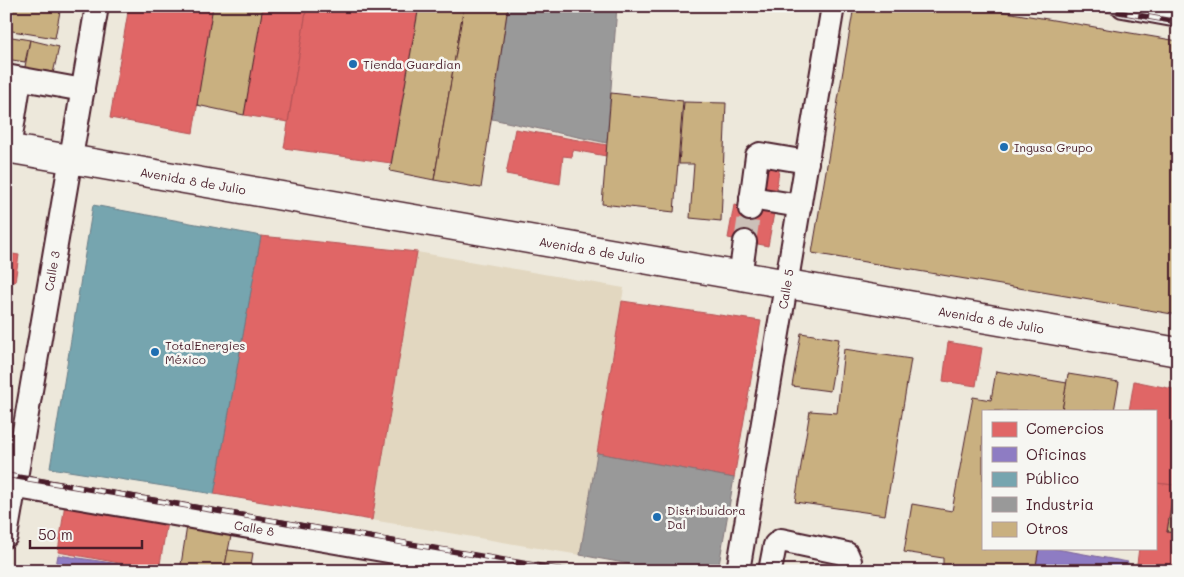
<svg xmlns="http://www.w3.org/2000/svg" width="1184" height="577" font-family="Mali,sans-serif">
<style>
.built{fill:#e2d7c0}
.shops{fill:#e06666;stroke:#b35154}
.offices{fill:#8e7cc3;stroke:#7a6095}
.public{fill:#76a5af;stroke:#697d87}
.industry{fill:#999;stroke:#817478}
.building{fill:#c9b080;stroke:#4a1f2b}
.lines{fill:none;stroke-linecap:round;stroke-linejoin:round}
.minor-tunnel{stroke:#ccc0b8;stroke-width:22;stroke-dasharray:22 11;stroke-linecap:butt}
.minor-casing{stroke:#4a1f2b;stroke-width:26}
.major-casing{stroke:#4a1f2b;stroke-width:31}
.minor{stroke:#f6f6f2;stroke-width:22}
.major{stroke:#f6f6f2;stroke-width:28}
.rail-casing{stroke:#4a1f2b;stroke-width:5.5}
.rail{stroke:#f6f6f2;stroke-width:4;stroke-dasharray:11;stroke-linecap:butt}
.poi-dot{fill:#1f6fb2;stroke:#f6f6f2;stroke-width:2}
.labels{text-anchor:middle;dominant-baseline:central;stroke-width:5;stroke-linejoin:round;paint-order:stroke}
.poi-label{font-size:12px;fill:#4a1f2b;stroke:#f6f6f2;text-anchor:start}
.street-label{font-size:12px;fill:#4a1f2b;stroke:#f6f6f2}
</style>
<rect width="100%" height="100%" fill="#ede8db"/>
<filter id="ink" filterUnits="userSpaceOnUse"><feTurbulence type="fractalNoise" baseFrequency=".02" numOctaves="2"/><feDisplacementMap in="SourceGraphic" scale="10" xChannelSelector="R" yChannelSelector="G"/><feConvolveMatrix kernelMatrix="1 2 1 2 8 2 1 2 1" color-interpolation-filters="sRGB"/></filter>
<g filter="url(#ink)">
<!-- built -->
<polygon class="built" points="417,252 624,288 580,555 372,520"/>
<!-- shops -->
<g class="shops">
<polygon points="129,6 213,6 193,133 110,118"/>
<polygon points="263,6 307,6 288,122 244,115"/>
<polygon points="307,6 419,6 391,163 284,148"/>
<polygon points="515,129 607,145 606,156 573,150 572,157 563,156 560,184 506,174"/>
<polygon points="763,167 779,170 776,193 759,190"/>
<polygon points="734,205 774,213 768,246 728,238"/>
<polygon points="261,236 417,252 372,520 214,494"/>
<polygon points="6,253 19,255 15,282 6,281"/>
<polygon points="622,301 761,321 734,478 597,453"/>
<polygon points="948,342 982,348 976,386 943,381"/>
<polygon points="1134,381 1178,390 1178,464 1174,485 1155,483 1155,411 1129,411"/>
<polygon points="1155,483 1174,485 1167,532 1178,533 1178,571 1136,571 1139,548 1155,548"/>
<polygon points="65,503 167,522 159,570 58,552"/>
</g>
<!-- offices -->
<g class="offices">
<polygon points="1039,548 1051,548 1128,562 1126,571 1035,571"/>
<polygon points="58,555 159,570 55,571"/>
</g>
<!-- public -->
<polygon class="public" points="93,205 261,236 214,494 50,468"/>
<!-- industry -->
<g class="industry">
<polygon points="508,6 617,6 607,143 492,119"/>
<polygon points="597,453 734,478 718,571 668,571 580,555"/>
</g>
<!-- building -->
<g class="building">
<polygon points="6,6 61,6 55,38 6,30"/>
<polygon points="213,6 263,6 244,115 197,105"/>
<polygon points="419,6 464,6 434,180 390,171"/>
<polygon points="464,6 508,6 481,188 434,180"/>
<polygon points="854,6 970,6 1178,41 1178,315 812,253"/>
<polygon points="6,36 30,40 25,62 6,59"/>
<polygon points="30,40 59,47 52,78 24,72"/>
<polygon points="611,93 683,101 674,212 602,204"/>
<polygon points="684,102 726,103 721,221 690,218 694,164 679,164"/>
<polygon points="801,333 839,339 830,391 792,386"/>
<polygon points="844,349 911,359 885,515 795,502 810,411 837,413"/>
<polygon points="996,371 1067,383 1062,411 983,411 983,548 1039,548 1035,571 943,570 943,558 904,552 912,504 952,511 973,397 991,400"/>
<polygon points="1068,374 1119,382 1114,411 1062,411"/>
<polygon points="1178,464 1178,533 1167,532"/>
<polygon points="187,526 231,536 224,571 180,571"/>
<polygon points="228,550 253,553 250,571 224,571"/>
<polygon points="318,564 354,571 317,571"/>
</g>
<g class="lines">
<!-- minor-tunnel -->
<polyline class="minor-tunnel" points="745,242 750,209"/>
<defs>
<g id="minor">
<polyline points="1123,6 1178,16"/>
<polyline points="6,76 83,90"/>
<polyline points="9,149 20,79"/>
<polyline points="751,198 800,206"/>
<polyline points="750,209 757,156 760,154 807,162"/>
<polyline points="740,277 745,242"/>
<path id="s1" d="M6,485l498,86"/>
<path id="s2" d="M6,536l91,-530"/>
<path id="s3" d="M738,571l95,-565"/>
<polyline points="770,571 775,545 781,540 847,554 850,561 847,571"/>
</g>
<g id="major">
<path id="s4" d="M6,148l1172,204"/>
</g>
</defs>
<!-- minor casing -->
<use href="#minor" class="minor-casing"/>
<!-- major casing -->
<use href="#major" class="major-casing"/>
<!-- minor -->
<use href="#minor" class="minor"/>
<!-- major -->
<use href="#major" class="major"/>
<defs>
<g id="rail">
<polyline points="1084,6 1178,22"/>
<polyline points="6,475 569,571"/>
</g>
</defs>
<!-- rail casing -->
<use href="#rail" class="rail-casing"/>
<!-- rail -->
<use href="#rail" class="rail"/>
</g>
</g>
<!-- markers -->
<g class="poi-dot">
<circle cx="353" cy="64" r="5"/>
<circle cx="1004" cy="147" r="5"/>
<circle cx="155" cy="352" r="5"/>
<circle cx="657" cy="517" r="5"/>
</g>
<g class="labels">
<!-- poi labels -->
<g class="poi-label">
<text x="363" y="64">Tienda Guardian</text>
<text x="1014" y="147">Ingusa Grupo</text>
<text x="165" y="345">TotalEnergies<tspan x="165" dy="14">México</tspan></text>
<text x="667" y="510">Distribuidora<tspan x="667" dy="14">Dal</tspan></text>
</g>
<!-- street labels -->
<g class="street-label">
<text stroke="none"><textPath href="#s4" startOffset="190">Avenida 8 de Julio</textPath></text>
<text stroke="none"><textPath href="#s4" startOffset="595">Avenida 8 de Julio</textPath></text>
<text stroke="none"><textPath href="#s2" startOffset="269">Calle 3</textPath></text>
<text stroke="none"><textPath href="#s3" startOffset="286">Calle 5</textPath></text>
<text stroke="none"><textPath href="#s4" startOffset="1000">Avenida 8 de Julio</textPath></text>
<text stroke="none"><textPath href="#s1" startOffset="252">Calle 8</textPath></text>
</g>
</g>
<!-- margin -->
<rect width="1184" height="577" fill="none" stroke="#f6f6f2" stroke-width="25"/>
<rect x="12" y="12" width="1159" height="552" fill="none" stroke="#4a1f2b" stroke-width="2" filter="url(#ink)"/>
<!-- legend -->
<rect x="982" y="410" width="175" height="140" fill="#f6f6f2" stroke="#b1a0a2"/>
<rect x="992" y="422" width="25" height="15" fill="#e06666" stroke="#b1a0a2"/>
<text x="1026" y="434" font-size="15" fill="#4a1f2b">Comercios</text>
<rect x="992" y="447" width="25" height="15" fill="#8e7cc3" stroke="#b1a0a2"/>
<text x="1026" y="460" font-size="15" fill="#4a1f2b">Oficinas</text>
<rect x="992" y="472" width="25" height="15" fill="#76a5af" stroke="#b1a0a2"/>
<text x="1026" y="484" font-size="15" fill="#4a1f2b">Público</text>
<rect x="992" y="497" width="25" height="15" fill="#999999" stroke="#b1a0a2"/>
<text x="1026" y="510" font-size="15" fill="#4a1f2b">Industria</text>
<rect x="992" y="522" width="25" height="15" fill="#c9b080" stroke="#b1a0a2"/>
<text x="1026" y="534" font-size="15" fill="#4a1f2b">Otros</text>
<!-- scale -->
<path d="M30 540v8h112v-8" fill="none" stroke="#4a1f2b" stroke-width="2.5"/>
<text x="38" y="540" font-size="15" fill="#4a1f2b" stroke="#f6f6f2" stroke-width="4" paint-order="stroke">50 m</text>
</svg>
